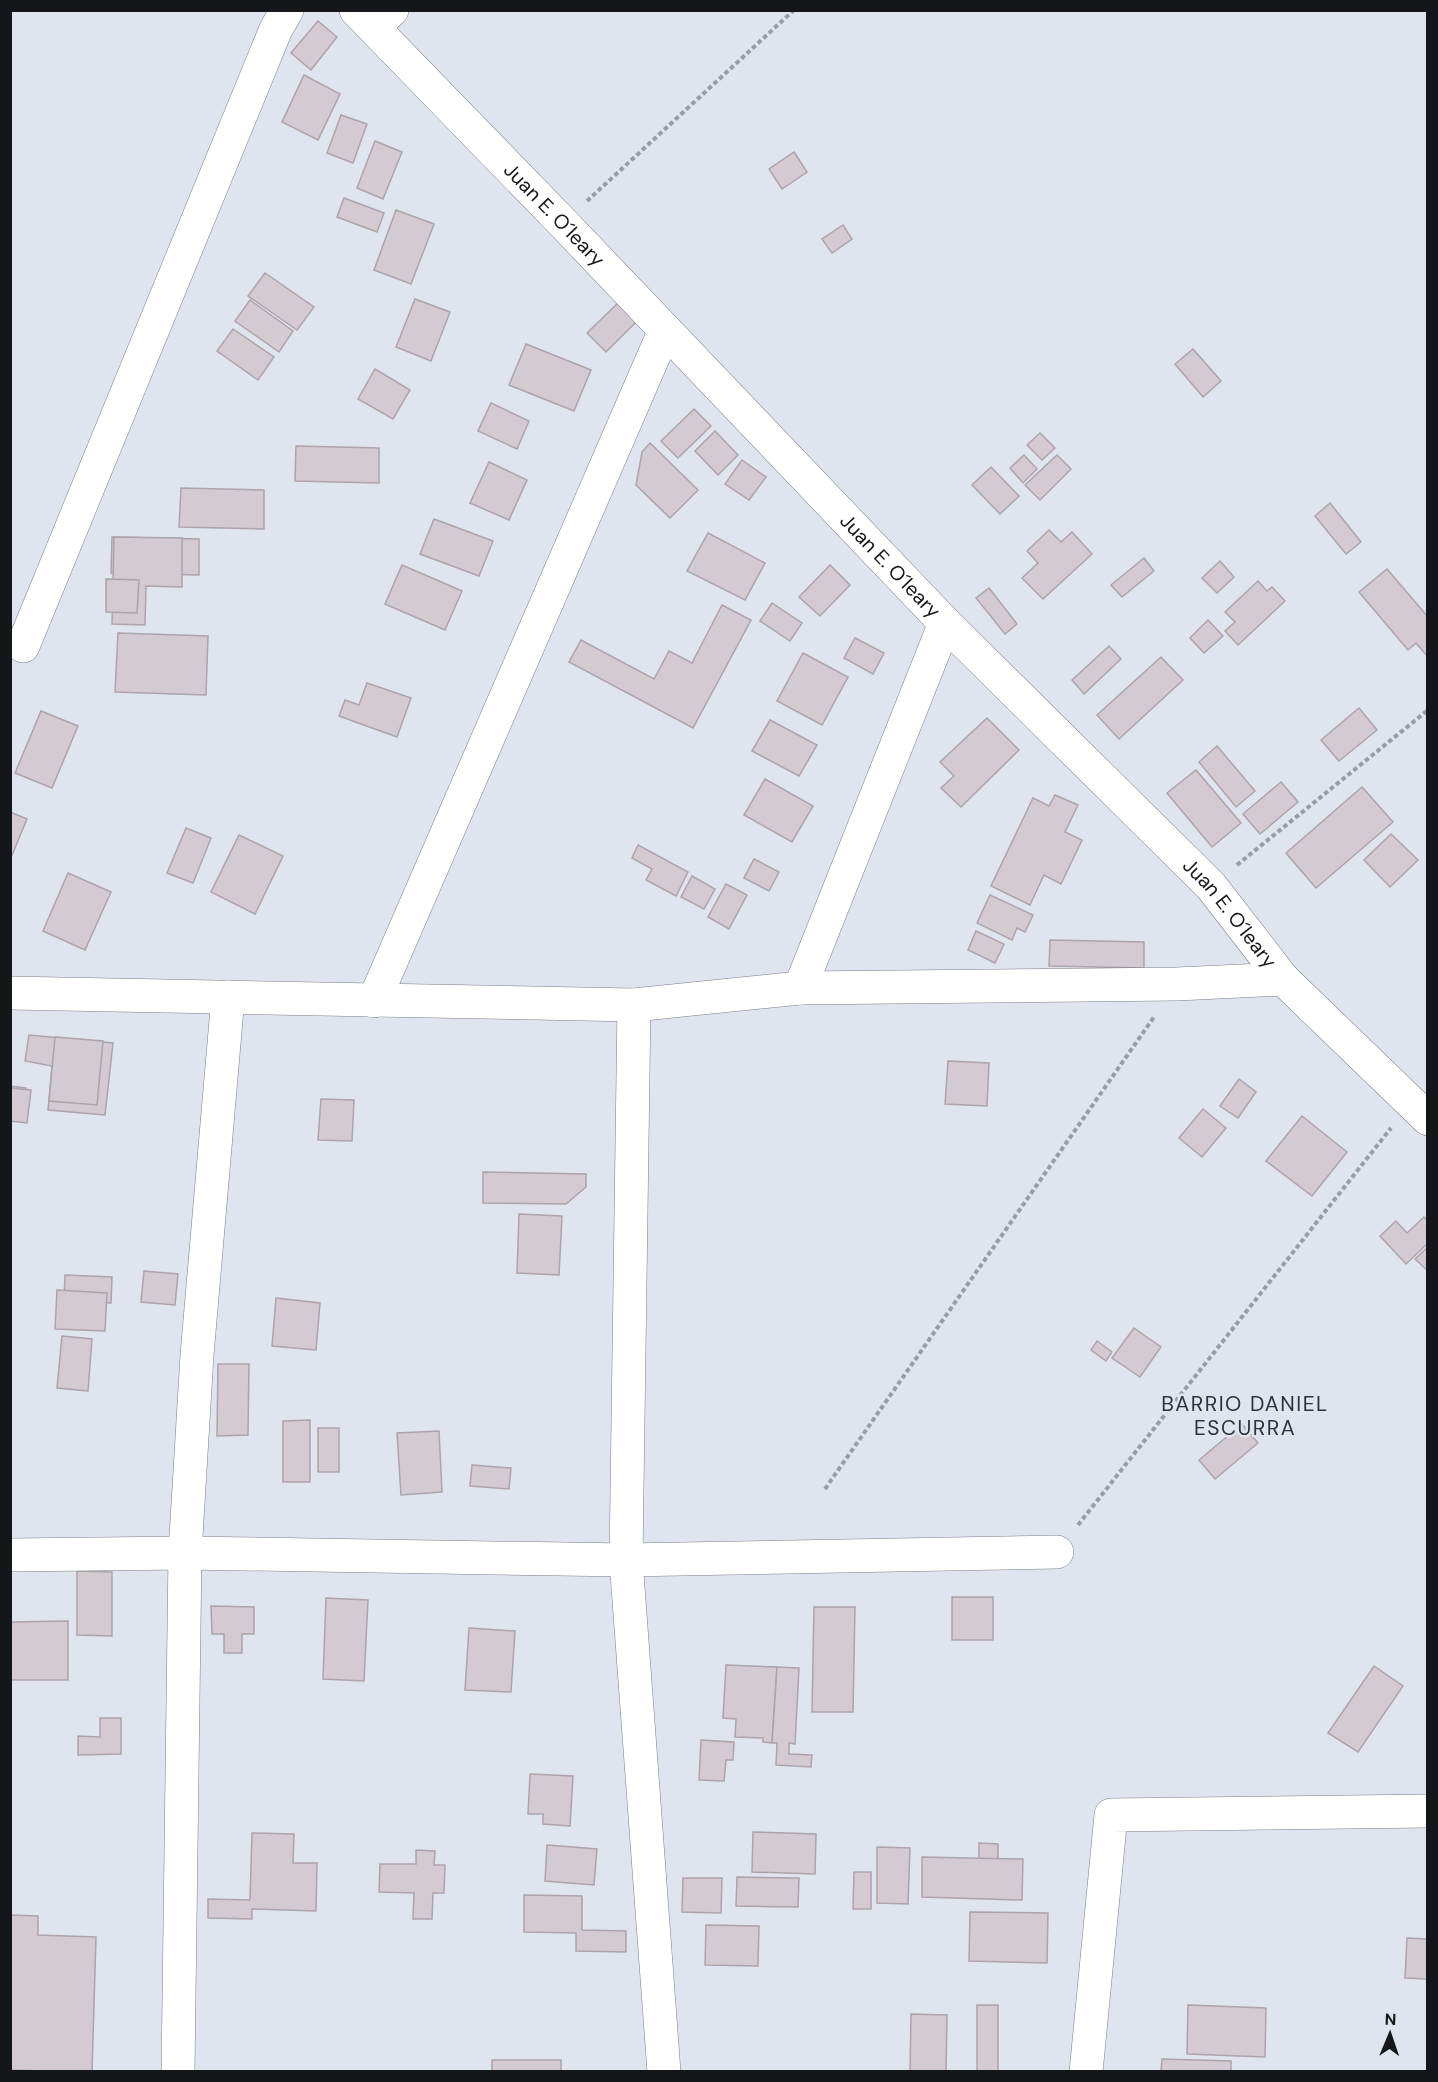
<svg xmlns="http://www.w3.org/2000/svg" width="1438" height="2082" font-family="'DM Sans',sans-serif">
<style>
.building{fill:#d4cad1;stroke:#ada3aa;stroke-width:1.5}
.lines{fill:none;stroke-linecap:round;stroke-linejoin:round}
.street-casing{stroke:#7b7f88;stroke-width:34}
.secondary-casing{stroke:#7b7f88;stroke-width:34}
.path{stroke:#989ca3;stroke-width:4;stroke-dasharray:4.5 3;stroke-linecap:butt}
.street{stroke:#fff;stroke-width:33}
.secondary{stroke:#fff;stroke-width:33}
.labels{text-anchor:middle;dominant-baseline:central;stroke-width:5;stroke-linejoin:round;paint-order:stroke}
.street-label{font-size:20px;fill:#141619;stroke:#dfe4ee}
.neighbourhood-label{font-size:21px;letter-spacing:1.5px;fill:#2e3139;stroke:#dfe4ee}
</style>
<rect width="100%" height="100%" fill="#dfe4ee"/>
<!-- building -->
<g class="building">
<polygon points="318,21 337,37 311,70 291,53"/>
<polygon points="304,75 340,94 318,140 282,122"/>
<polygon points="341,115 367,124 353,163 327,153"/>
<polygon points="375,141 402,152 383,199 357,188"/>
<polygon points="794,152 807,172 782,189 769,169"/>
<polygon points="344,198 384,213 377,232 337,217"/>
<polygon points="396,210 434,224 411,284 374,270"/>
<polygon points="843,225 852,239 832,253 822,239"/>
<polygon points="265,273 314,307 297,330 248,296"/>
<polygon points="415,299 450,312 431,361 396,347"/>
<polygon points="250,300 293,331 279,352 235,321"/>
<polygon points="619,302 638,320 606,352 587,333"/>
<polygon points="233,329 274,357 258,380 217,351"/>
<polygon points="526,344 591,370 574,411 509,385"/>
<polygon points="1193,349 1221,381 1203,397 1175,364"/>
<polygon points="375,369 410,390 393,419 358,399"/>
<polygon points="491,403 529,421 517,449 478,431"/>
<polygon points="694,409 711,426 678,458 661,441"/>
<polygon points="715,431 738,455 718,475 695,451"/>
<polygon points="1040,433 1055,448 1042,460 1027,445"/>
<polygon points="650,443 698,490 670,518 636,485 642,452"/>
<polygon points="296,446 379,448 379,483 295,481"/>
<polygon points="1024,455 1037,469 1023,483 1010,468"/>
<polygon points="1057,455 1071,469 1040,500 1025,485"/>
<polygon points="742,460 766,477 749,500 725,484"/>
<polygon points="489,462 527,480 509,520 470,503"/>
<polygon points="991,467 1019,496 1000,514 972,485"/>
<polygon points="181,488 264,490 264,529 179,527"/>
<polygon points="1330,503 1361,542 1346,554 1315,516"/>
<polygon points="434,519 493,541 479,576 420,554"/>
<polygon points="1049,530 1061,542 1072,532 1092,554 1043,599 1022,578 1038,563 1027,551"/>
<polygon points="708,533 765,563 745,600 687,571"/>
<polygon points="112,537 199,539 199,575 111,573"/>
<polygon points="114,537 182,538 182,587 146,586 145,625 112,624"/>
<polygon points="1144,558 1154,571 1122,597 1111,585"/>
<polygon points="1220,561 1234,577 1217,593 1202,578"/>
<polygon points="402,565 462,591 445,630 385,604"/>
<polygon points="830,565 850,585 820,616 799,597"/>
<polygon points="1387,569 1428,617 1428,657 1416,643 1408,650 1359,592"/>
<polygon points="106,579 139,580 137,613 106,612"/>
<polygon points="1258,581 1267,591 1272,587 1285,601 1238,645 1225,631 1235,622 1225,612"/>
<polygon points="989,588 1017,624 1005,634 976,598"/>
<polygon points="772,603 802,623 790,641 760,621"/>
<polygon points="722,605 751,620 693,728 569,662 581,640 654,679 669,651 692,663"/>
<polygon points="1208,620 1223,636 1204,653 1190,638"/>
<polygon points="118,633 208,636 206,695 115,692"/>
<polygon points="855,638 884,653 873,674 844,658"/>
<polygon points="1109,646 1121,659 1084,694 1072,680"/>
<polygon points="803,653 848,677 822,725 777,701"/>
<polygon points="1161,657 1183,680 1119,739 1097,715"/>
<polygon points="367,683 411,698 397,737 339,716 345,700 359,705"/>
<polygon points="1359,708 1377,730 1339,761 1321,740"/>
<polygon points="41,711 78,726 52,788 15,773"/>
<polygon points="987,718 1019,750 961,807 941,788 954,776 940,762"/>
<polygon points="770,720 817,745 799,776 752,751"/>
<polygon points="1217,746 1255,791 1236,807 1199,762"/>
<polygon points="1196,770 1241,823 1212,847 1167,793"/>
<polygon points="765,779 813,806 792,842 744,815"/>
<polygon points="1281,782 1298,802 1260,834 1243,814"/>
<polygon points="1362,787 1393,822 1316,888 1286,853"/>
<polygon points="1055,795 1078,805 1065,832 1082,840 1061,884 1044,875 1030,905 991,886 1033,798 1049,806"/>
<polygon points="10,812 27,819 10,860"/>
<polygon points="186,828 211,838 193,883 167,873"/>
<polygon points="1391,834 1418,860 1390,887 1364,860"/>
<polygon points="239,835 283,856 255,914 211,892"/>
<polygon points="638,845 688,872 676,896 646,880 652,869 632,858"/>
<polygon points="754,859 779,872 769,891 744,878"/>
<polygon points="68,873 111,892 85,950 43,931"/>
<polygon points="692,876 715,889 704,909 681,897"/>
<polygon points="726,884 747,895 729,929 708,917"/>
<polygon points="990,895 1033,915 1025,932 1017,928 1012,940 977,923"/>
<polygon points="976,931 1004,944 995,963 968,950"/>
<polygon points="1050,940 1144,942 1144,968 1049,966"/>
<polygon points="29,1035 113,1043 105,1115 48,1110 52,1066 25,1061"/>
<polygon points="55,1037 103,1041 97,1105 49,1101"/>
<polygon points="948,1061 989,1063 987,1106 945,1104"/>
<polygon points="1239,1079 1256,1092 1238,1118 1220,1106"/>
<polygon points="10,1086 26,1088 24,1120 10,1119"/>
<polygon points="10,1088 31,1090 27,1123 10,1121"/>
<polygon points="321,1099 354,1100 352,1141 318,1140"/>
<polygon points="1203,1109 1226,1128 1202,1157 1179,1138"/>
<polygon points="1302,1116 1347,1152 1312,1196 1266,1161"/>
<polygon points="483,1172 586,1174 586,1187 566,1204 483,1203"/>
<polygon points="519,1214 562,1216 559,1275 517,1273"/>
<polygon points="1424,1217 1428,1221 1428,1243 1406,1264 1380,1236 1396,1221 1407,1233"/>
<polygon points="1428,1247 1428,1271 1415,1259"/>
<polygon points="144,1271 178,1274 175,1305 141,1302"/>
<polygon points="65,1275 112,1277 111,1303 64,1300"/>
<polygon points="57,1290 107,1293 105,1331 55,1329"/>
<polygon points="276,1298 320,1303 316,1350 272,1346"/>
<polygon points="1134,1328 1161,1347 1140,1377 1112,1358"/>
<polygon points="62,1336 92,1339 88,1391 57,1388"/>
<polygon points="1097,1341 1112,1352 1106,1361 1091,1350"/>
<polygon points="218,1364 249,1364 248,1435 217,1436"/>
<polygon points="310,1420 310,1482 283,1482 283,1421"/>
<polygon points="1242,1424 1258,1443 1215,1479 1199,1460"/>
<rect x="318" y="1428" width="21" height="44"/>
<polygon points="439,1431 442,1492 401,1495 397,1433"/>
<polygon points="472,1465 511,1468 509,1489 470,1486"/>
<polygon points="77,1571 112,1572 112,1636 77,1635"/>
<rect x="952" y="1597" width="41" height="43"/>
<polygon points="326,1598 368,1600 364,1681 323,1679"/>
<polygon points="211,1606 254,1607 254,1634 242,1634 242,1653 224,1653 224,1634 212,1634"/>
<polygon points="814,1607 855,1607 853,1712 812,1712"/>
<polygon points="68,1621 68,1680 11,1680 11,1622"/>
<polygon points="469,1628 515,1631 511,1692 465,1690"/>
<polygon points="726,1665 777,1667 772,1743 763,1742 763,1738 735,1737 736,1719 723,1718"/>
<polygon points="1374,1666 1403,1686 1358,1752 1328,1733"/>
<polygon points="777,1667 799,1668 795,1744 789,1743 789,1754 812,1755 811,1767 776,1765 777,1743 772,1743"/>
<polygon points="100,1718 121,1718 121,1754 78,1755 78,1736 100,1737"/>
<polygon points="701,1740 734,1742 733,1760 726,1760 724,1781 699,1780"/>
<polygon points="530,1774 573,1776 570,1826 543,1824 543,1814 528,1814"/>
<polygon points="753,1832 816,1834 815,1874 752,1872"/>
<polygon points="252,1833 294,1834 293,1863 317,1863 316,1911 252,1909 252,1919 208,1918 208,1899 250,1900"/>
<polygon points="979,1843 998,1844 998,1859 979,1859"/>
<polygon points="547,1845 597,1849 594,1885 545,1881"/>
<polygon points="877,1847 910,1848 908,1904 877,1903"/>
<polygon points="416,1850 435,1851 434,1865 445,1865 444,1893 433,1893 432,1919 413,1919 414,1893 379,1892 380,1864 416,1864"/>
<polygon points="922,1857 1023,1859 1022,1900 922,1897"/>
<polygon points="854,1872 871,1872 871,1909 853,1909"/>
<polygon points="737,1877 799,1878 798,1907 736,1906"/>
<polygon points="683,1878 722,1878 721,1913 682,1912"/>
<polygon points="524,1895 582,1896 582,1930 626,1931 626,1952 576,1951 576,1933 524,1932"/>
<polygon points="970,1912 1048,1913 1047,1963 969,1961"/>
<polygon points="10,1915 38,1916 38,1935 96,1937 92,2072 10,2070"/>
<polygon points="706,1925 759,1926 758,1966 705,1965"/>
<polygon points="1407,1938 1428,1939 1428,1979 1405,1978"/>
<rect x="977" y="2005" width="21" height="67"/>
<polygon points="1188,2005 1266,2008 1265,2057 1187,2054"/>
<polygon points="911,2014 947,2015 946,2072 910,2072"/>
<polygon points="1162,2059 1231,2061 1231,2072 1161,2072"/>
<rect x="492" y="2060" width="69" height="12"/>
</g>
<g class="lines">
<defs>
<g id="street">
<polyline points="373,27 392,10"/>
<polyline points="23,646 276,29 287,10"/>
<polyline points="800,988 945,623"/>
<polyline points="10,993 634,1005 800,988 1177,984 1283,979"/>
<polyline points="374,1001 665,330"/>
<polyline points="634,1005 626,1560 664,2072"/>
<polyline points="10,1555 185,1553 626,1560 1057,1552"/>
<polyline points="178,2072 185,1553 197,1355 228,997"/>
<polyline points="1086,2072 1111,1815 1428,1811"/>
</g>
<g id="secondary">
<path id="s1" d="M356,10l207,213 382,400 266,263 72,93 145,140"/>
</g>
</defs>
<!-- street casing -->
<use href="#street" class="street-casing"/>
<!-- secondary casing -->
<use href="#secondary" class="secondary-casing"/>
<!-- path -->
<g class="path">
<polyline points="587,201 794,10"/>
<polyline points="1237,865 1428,710"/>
<polyline points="825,1489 1154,1017"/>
<polyline points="1078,1525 1391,1128"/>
</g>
<!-- street -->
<use href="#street" class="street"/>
<!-- secondary -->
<use href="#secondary" class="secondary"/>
</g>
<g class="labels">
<!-- street labels -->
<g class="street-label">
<text stroke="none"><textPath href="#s1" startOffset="285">Juan E. O´leary</textPath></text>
<text stroke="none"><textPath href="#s1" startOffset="771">Juan E. O´leary</textPath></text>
<text stroke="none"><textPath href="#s1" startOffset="1257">Juan E. O´leary</textPath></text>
</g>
<!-- neighbourhood labels -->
<g class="neighbourhood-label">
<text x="1245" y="1404">BARRIO DANIEL<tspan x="1245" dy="24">ESCURRA</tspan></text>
</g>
</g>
<!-- border -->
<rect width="1438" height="2082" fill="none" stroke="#141619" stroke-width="24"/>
<!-- north arrow -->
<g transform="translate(1390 2034) rotate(2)" stroke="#dfe4ee" stroke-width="4.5" paint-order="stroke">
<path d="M0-4.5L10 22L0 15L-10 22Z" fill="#141619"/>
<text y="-9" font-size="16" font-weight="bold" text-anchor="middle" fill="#141619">N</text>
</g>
</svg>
